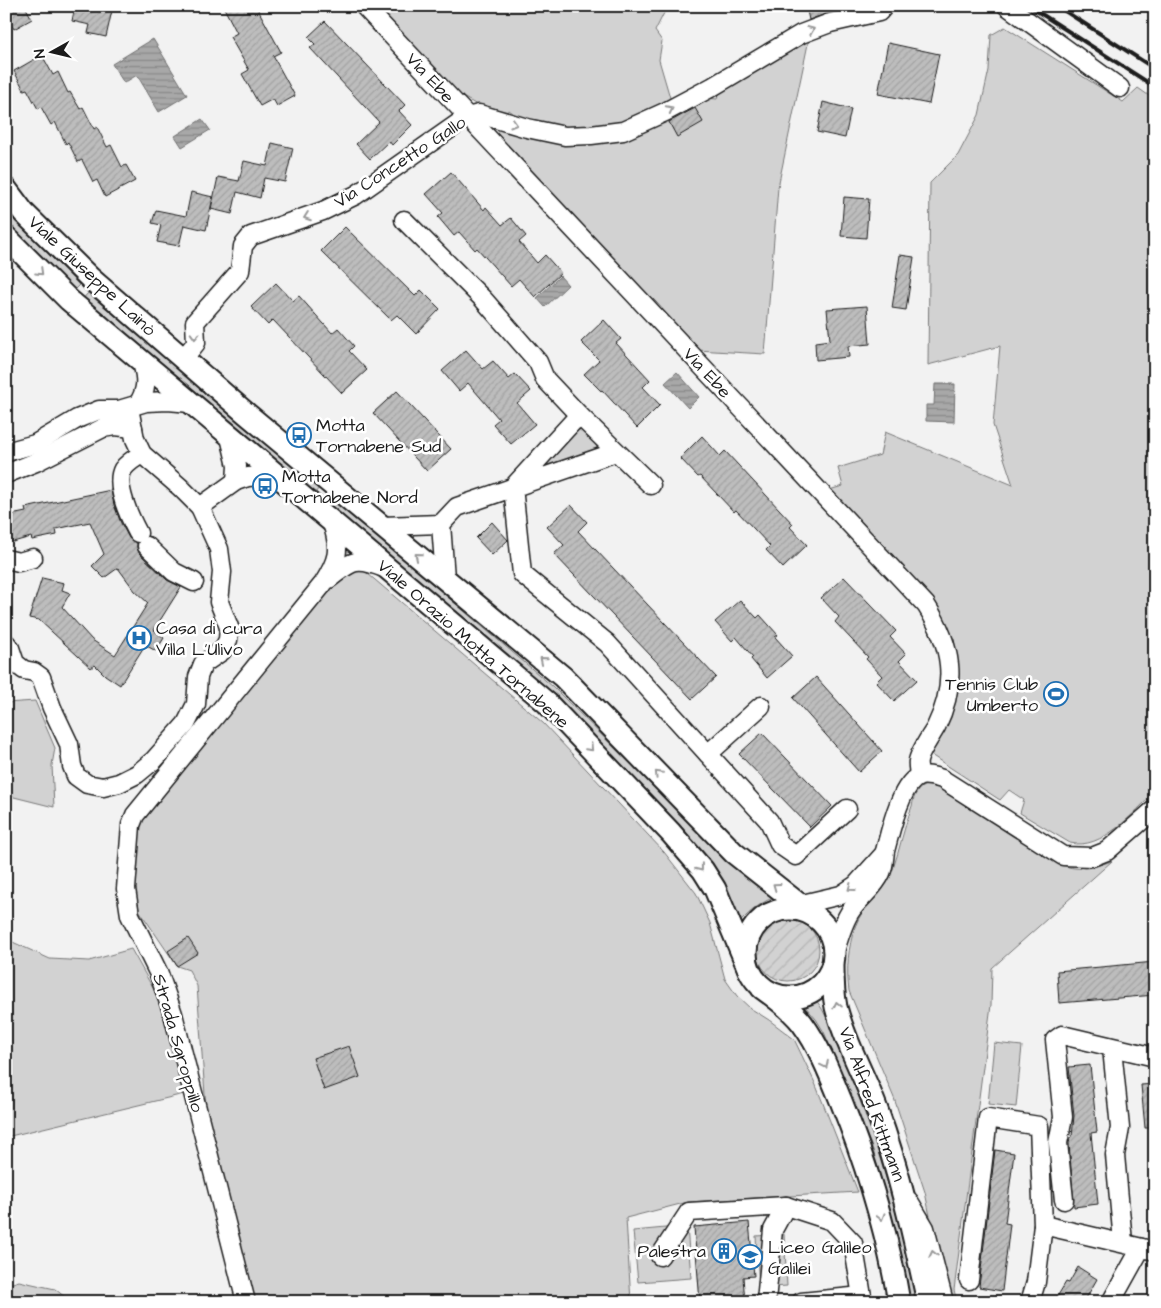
<svg xmlns="http://www.w3.org/2000/svg" width="1161" height="1308" font-family="'Architects Daughter',sans-serif">
<style>
.green{fill:#d2d2d2;stroke:#777}
.garden{fill:url(#garden-furrows);stroke:#777}
.water{fill:url(#water-rules);stroke:#707070}
.building{fill:url(#building-hatch);stroke:#1c1c1c}
.lines{fill:none;stroke-linecap:round;stroke-linejoin:round}
.minor-casing{stroke:#1c1c1c;stroke-width:21}
.major-casing{stroke:#1c1c1c;stroke-width:25}
.minor{stroke:#fff;stroke-width:18}
.major{stroke:#fff;stroke-width:21}
.rail{stroke:#1c1c1c;stroke-width:4}
.oneway{stroke:#999}
.labels{text-anchor:middle;dominant-baseline:central;stroke-width:5;stroke-linejoin:round;paint-order:stroke}
.street-label{font-size:18px;fill:#1c1c1c;stroke:#fff}
.poi-label{font-size:18px;fill:#1c1c1c;stroke:#fff;text-anchor:start}
</style>
<defs>
<pattern id="garden-furrows" width="10" height="10" patternUnits="userSpaceOnUse" patternTransform="scale(1.25)"><rect width="10" height="10" fill="#d2d2d2"/><path d="M-1 1l2-2M0 10L10 0M9 11l2-2" fill="none" stroke="#b4b4b4"/></pattern>
<pattern id="water-rules" width="6" height="5" patternUnits="userSpaceOnUse" patternTransform="scale(1.25)"><rect width="6" height="5" fill="#a8a8a8"/><path d="M0 2.5h6" fill="none" stroke="#888"/></pattern>
<pattern id="building-hatch" width="6" height="6" patternUnits="userSpaceOnUse" patternTransform="scale(1.25)"><rect width="6" height="6" fill="#bdbdbd"/><path d="M-1 1l2-2M0 6l6-6M5 7l2-2" fill="none" stroke="#a2a2a2"/></pattern>
</defs>
<rect width="100%" height="100%" fill="#f2f2f2"/>
<filter id="ink" filterUnits="userSpaceOnUse"><feTurbulence type="fractalNoise" baseFrequency=".02" numOctaves="2"/><feDisplacementMap in="SourceGraphic" scale="10" xChannelSelector="R" yChannelSelector="G"/><feConvolveMatrix kernelMatrix="1 2 1 2 8 2 1 2 1" color-interpolation-filters="sRGB"/></filter>
<g filter="url(#ink)">
<!-- green -->
<g class="green">
<polygon points="374,6 661,6 664,13 655,31 662,41 659,60 671,101 635,121 579,129 526,123 509,110 499,117 459,95"/>
<path d="M1005,27l118,75 15,-14 17,12v692c-21,20 -53,59 -85,51l-50,-30 4,-13 -15,-10 -9,10 -69,-45 4,-12 15,-25 9,-34v-12l-5,-33 -16,-30 -109,-119 14,-4 -5,-18 42,-13 5,-23 128,53 -20,-60 7,-79 -72,19 2,-182 28,-28 21,-40 10,-45 2,-35z"/>
<polygon points="809,39 778,187 765,354 697,350 485,126 515,134 549,140 612,140 641,133 668,120 677,136 702,122 693,106 706,98 717,99 721,89"/>
<polygon points="6,205 28,233 79,285 73,291 24,242 6,219"/>
<polygon points="88,293 320,487 314,494 81,301"/>
<polygon points="581,428 596,445 597,448 594,451 535,471"/>
<path d="M328,495l224,191 179,177 40,32 1,3c-13,6 -21,13 -31,23l-29,-54 -389,-365z"/>
<polygon points="361,568 543,723 664,852 696,893 710,923 725,979 737,996 750,1008 769,1020 794,1039 815,1083 858,1192 688,1202 626,1218 631,1302 254,1302 215,1151 206,1108 197,986 189,970 177,966 139,910 135,892 137,827 140,817 328,587 340,577"/>
<polygon points="35,701 55,748 52,765 54,807 6,795 6,703"/>
<path d="M930,785l6,1 116,74c24,13 35,9 60,1l-120,107 -1,37 -37,285 3,12h-8l-2,-3 -22,-107 -31,-94 -45,-107c-3,-21 -1,-44 6,-64 8,-23 30,-36 38,-58 7,-21 11,-42 19,-63 1,-4 2,-11 5,-14 3,-5 8,-7 13,-7z"/>
<polygon points="6,939 50,959 89,961 131,949 163,1006 184,1094 6,1137"/>
<path d="M814,998c12,12 20,39 27,55 34,80 59,163 75,249h-6l-15,-74 -22,-78 -49,-118 -8,-13 -12,-14v-2z"/>
<polygon points="994,1043 1022,1046 1016,1107 988,1104"/>
<polygon points="687,1226 691,1278 638,1282 633,1231"/>
<polygon points="784,1234 787,1286 759,1288 756,1236"/>
<polygon points="19,1281 55,1289 71,1302 6,1302 6,1285"/>
</g>
<!-- garden -->
<circle class="garden" cx="788" cy="950" r="31"/>
<!-- water -->
<g class="water">
<polygon points="153,39 187,95 159,112 137,75 124,83 112,64"/>
<polygon points="202,119 210,130 182,147 175,136"/>
<polygon points="560,276 568,285 545,307 537,298"/>
<polygon points="677,372 699,397 688,408 665,383"/>
<polygon points="935,384 955,384 954,422 926,421 926,405 934,405"/>
</g>
<!-- building -->
<g class="building">
<polygon points="6,6 25,6 32,19 14,29 12,26 6,29"/>
<polygon points="75,6 113,6 106,37 88,33 90,25 72,21"/>
<polygon points="223,6 256,6 281,52 273,56 295,96 277,106 273,99 260,106 242,74 249,70 230,37 237,33"/>
<polygon points="806,6 856,6 828,13 809,20"/>
<polygon points="325,21 405,105 399,111 412,125 392,145 389,141 370,159 356,144 379,122 310,48 315,44 308,37"/>
<polygon points="888,43 939,54 929,104 878,94"/>
<polygon points="42,55 53,75 58,72 68,93 70,92 80,109 83,107 94,129 97,127 107,147 111,145 122,167 126,165 135,181 105,197 97,180 93,182 82,160 78,162 68,142 66,144 55,122 51,125 41,107 38,109 27,89 24,90 14,71"/>
<polygon points="823,102 851,109 845,138 817,132"/>
<polygon points="695,108 703,122 677,137 669,122"/>
<polygon points="272,143 293,148 285,182 264,178 260,198 237,192 232,214 211,209 218,177 239,181 244,161 267,166"/>
<polygon points="451,172 484,210 486,207 502,225 511,218 526,236 519,242 537,263 545,255 561,273 535,297 519,279 511,286 477,248 475,250 459,232 454,236 438,217 443,213 426,194"/>
<polygon points="191,192 213,197 206,230 184,225 179,246 157,242 161,225 152,223 156,210 186,216"/>
<polygon points="844,197 869,199 866,238 841,236"/>
<polygon points="345,227 415,296 421,290 440,309 416,334 397,315 391,320 321,251"/>
<polygon points="900,255 914,257 906,310 892,308"/>
<polygon points="276,283 293,301 299,296 332,333 338,328 354,346 349,351 367,370 342,393 273,320 268,325 251,307"/>
<polygon points="867,306 870,344 848,346 849,357 816,360 815,342 830,340 827,309"/>
<polygon points="604,320 621,339 616,343 650,380 643,387 660,405 637,428 602,390 601,391 584,374 599,360 581,342"/>
<polygon points="466,350 483,369 493,361 509,379 515,374 531,391 517,403 535,424 511,444 493,424 499,419 468,383 459,391 442,371"/>
<polygon points="397,391 451,449 427,471 373,413"/>
<polygon points="702,436 720,456 725,451 793,524 790,527 807,545 783,568 766,550 770,546 754,529 736,510 734,512 700,476 698,477 680,458"/>
<polygon points="111,490 114,505 121,523 129,538 137,543 137,548 139,553 167,580 181,587 154,630 164,638 156,651 145,645 120,685 105,675 95,665 91,668 39,620 29,618 42,578 64,583 62,590 70,593 62,607 92,640 115,655 148,603 135,591 118,568 104,578 92,566 104,554 90,522 56,529 57,535 32,540 31,537 13,542 6,540 6,516 26,512 25,508"/>
<polygon points="571,505 587,522 578,531 716,677 692,699 554,554 564,545 547,527"/>
<polygon points="492,522 508,540 492,555 476,538"/>
<polygon points="844,577 896,631 890,637 906,654 899,661 917,680 894,701 876,682 882,676 866,659 868,657 835,622 839,617 821,598"/>
<polygon points="740,600 757,618 760,615 778,635 775,637 792,656 767,678 751,659 753,657 736,637 732,641 715,622"/>
<polygon points="816,677 882,751 859,772 793,698"/>
<polygon points="762,733 832,806 810,827 739,754"/>
<polygon points="188,938 198,953 177,966 168,951"/>
<polygon points="1155,962 1155,995 1059,1003 1057,971"/>
<polygon points="349,1046 360,1077 324,1090 313,1058"/>
<polygon points="1090,1065 1097,1132 1091,1133 1098,1204 1074,1207 1069,1143 1070,1138 1072,1137 1074,1116 1069,1067"/>
<polygon points="1155,1084 1155,1128 1145,1128 1141,1085"/>
<polygon points="995,1150 1014,1153 1005,1223 1010,1224 1002,1291 979,1287"/>
<polygon points="749,1222 754,1276 743,1277 745,1302 700,1302 694,1227"/>
<polygon points="1078,1267 1097,1279 1084,1302 1054,1302 1066,1282 1069,1283"/>
</g>
<g class="lines">
<defs>
<g id="minor">
<path d="M364,6l562,599c26,41 32,77 10,122 -5,9 -16,24 -18,34 -1,4 1,11 1,15"/>
<polyline points="1007,6 1120,88"/>
<polyline points="404,220 483,299 538,362 545,379 579,415 651,485"/>
<polyline points="183,359 196,343 195,322 240,271 243,246 251,236 323,211 356,195 467,117 479,114 527,128 565,136 591,135 623,131 665,112 712,87 801,34 830,23 879,12 884,6"/>
<path d="M138,404c9,-14 9,-25 4,-41"/>
<polyline points="579,415 513,487 522,574 607,643 769,821 780,845 796,856 847,809"/>
<polyline points="230,437 237,466 236,481"/>
<polyline points="6,452 35,444 77,419 99,410 119,410 146,402 168,401 190,403"/>
<polyline points="6,474 36,462 103,428 115,426 133,428"/>
<polyline points="200,507 236,481 248,477 276,475"/>
<polyline points="441,524 445,578"/>
<polyline points="382,526 441,524 457,507 616,452"/>
<path d="M138,533c-8,-15 -24,-48 -15,-64 5,-7 12,-11 19,-15"/>
<polyline points="147,546 174,572 194,582"/>
<polyline points="6,559 19,562 33,558"/>
<path d="M329,579c23,-19 28,-22 55,-11"/>
<polyline points="6,643 10,648 15,663 24,670 34,672 41,677 52,708 69,744 72,766 76,776 87,784 103,787 119,783 137,774 154,760 186,724 196,704 198,677 203,664 222,651 228,640 229,627 219,602 222,572 219,549 200,507 180,487 142,454 135,439 129,408"/>
<polyline points="708,754 761,706"/>
<polyline points="785,908 841,895 856,885 883,855"/>
<path d="M834,955c4,-15 8,-30 16,-43 9,-14 24,-23 31,-39 3,-7 3,-15 4,-22 5,-18 15,-68 35,-75 7,-2 15,1 22,3l121,77 29,1 15,-6 48,-42"/>
<polyline points="1112,1048 1120,1128 1115,1155 1123,1242"/>
<polyline points="1064,1200 1058,1143 1063,1117 1055,1040 1062,1035 1155,1057"/>
<polyline points="909,1201 925,1228 944,1302"/>
<polyline points="660,1256 689,1212 786,1206 832,1221 853,1243 862,1296"/>
<polyline points="969,1280 988,1118 1039,1126 1043,1225"/>
<polyline points="766,1301 773,1230 786,1206"/>
<path d="M246,1302l-73,-288 -14,-40 -29,-59 -4,-26 5,-64 4,-10 188,-231c15,-24 18,-34 9,-61"/>
<polyline points="801,1302 862,1296 862,1302"/>
<polyline points="1030,1302 1036,1282 1043,1225 1155,1251"/>
<polyline points="1111,1302 1141,1248"/>
</g>
<g id="major">
<polyline points="6,189 24,213 90,278 247,414 563,677 734,853 814,916"/>
<polyline points="6,237 69,300 547,703 671,833 703,870 715,889 749,970"/>
<circle cx="790" cy="953" r="44"/>
<path d="M833,965c0,14 0,28 3,42 9,36 29,69 41,103 23,63 37,127 51,192"/>
<path d="M762,988c14,10 29,21 40,35 17,23 28,51 39,78 27,67 46,129 58,201"/>
</g>
</defs>
<!-- minor casing -->
<use href="#minor" class="minor-casing"/>
<!-- major casing -->
<use href="#major" class="major-casing"/>
<!-- minor -->
<use href="#minor" class="minor"/>
<!-- major -->
<use href="#major" class="major"/>
<!-- rail -->
<g class="rail">
<polyline points="1029,6 1155,87"/>
<polyline points="1057,6 1155,69"/>
</g>
</g>
<!-- one-way arrows -->
<defs><path id="oneway-chevron" d="M-2-3.5L2.5 0L-2 3.5" fill="none" stroke-width="1.6" stroke-linecap="round" stroke-linejoin="round" transform="scale(1.25)"/></defs>
<g class="oneway">
<use href="#oneway-chevron" transform="translate(811 30) rotate(-22)"/>
<use href="#oneway-chevron" transform="translate(670 109) rotate(-27)"/>
<use href="#oneway-chevron" transform="translate(514 124) rotate(17)"/>
<use href="#oneway-chevron" transform="translate(307 217) rotate(160)"/>
<use href="#oneway-chevron" transform="translate(40 272) rotate(44)"/>
<use href="#oneway-chevron" transform="translate(195 336) rotate(92)"/>
<use href="#oneway-chevron" transform="translate(418 556) rotate(-140)"/>
<use href="#oneway-chevron" transform="translate(543 660) rotate(-140)"/>
<use href="#oneway-chevron" transform="translate(590 748) rotate(46)"/>
<use href="#oneway-chevron" transform="translate(658 774) rotate(-134)"/>
<use href="#oneway-chevron" transform="translate(700 868) rotate(52)"/>
<use href="#oneway-chevron" transform="translate(776 886) rotate(-144)"/>
<use href="#oneway-chevron" transform="translate(851 888) rotate(144)"/>
<use href="#oneway-chevron" transform="translate(837 1005) rotate(-102)"/>
<use href="#oneway-chevron" transform="translate(825 1065) rotate(64)"/>
<use href="#oneway-chevron" transform="translate(881 1217) rotate(74)"/>
<use href="#oneway-chevron" transform="translate(933 1254) rotate(-103)"/>
</g>
</g>
<!-- icons -->
<defs>
<symbol id="bus-ring" viewBox="-11 -11 22 22"><circle r="9.5" fill="#fff" stroke="#1f6fb2" stroke-width="1.5"/><path d="M-5-6H5V4H4V6H2V4H-2V6H-4V4H-5ZM-3.5-4V0h7V-4ZM-3.5 1.2v1.5H-2V1.2ZM2 1.2v1.5H3.5V1.2Z" fill="#1f6fb2"/></symbol>
<symbol id="hospital-ring" viewBox="-11 -11 22 22"><circle r="9.5" fill="#fff" stroke="#1f6fb2" stroke-width="1.5"/><path d="M-5-5h3v3.5h4V-5h3V5h-3V1.5h-4V5h-3Z" fill="#1f6fb2"/></symbol>
<symbol id="stadium-ring" viewBox="-11 -11 22 22"><circle r="9.5" fill="#fff" stroke="#1f6fb2" stroke-width="1.5"/><path d="M0-5a6.5 5 0 1 0 0 10a6.5 5 0 1 0 0-10ZM-3.5-1.8h7v3.6h-7Z" fill="#1f6fb2"/></symbol>
<symbol id="building-ring" viewBox="-11 -11 22 22"><circle r="9.5" fill="#fff" stroke="#1f6fb2" stroke-width="1.5"/><path d="M-4-6H4V6H1V3H-1V6H-4ZM-2.5-4.3h1.7v1.8h-1.7ZM.8-4.3h1.7v1.8H.8ZM-2.5-1h1.7V.8h-1.7ZM.8-1h1.7V.8H.8Z" fill="#1f6fb2"/></symbol>
<symbol id="school-ring" viewBox="-11 -11 22 22"><circle r="9.5" fill="#fff" stroke="#1f6fb2" stroke-width="1.5"/><path d="M0-5L7-2L0 1L-7-2ZM-4 1L0 2.5L4 1V4Q0 6-4 4Z" fill="#1f6fb2"/></symbol>
</defs>
<g fill-rule="evenodd">
<use href="#bus-ring" x="285" y="421" width="28" height="28"/>
<use href="#bus-ring" x="251" y="472" width="28" height="28"/>
<use href="#hospital-ring" x="125" y="624" width="28" height="28"/>
<use href="#stadium-ring" x="1042" y="680" width="28" height="28"/>
<use href="#building-ring" x="710" y="1237" width="28" height="28"/>
<use href="#school-ring" x="736" y="1243" width="28" height="28"/>
</g>
<g class="labels">
<!-- street labels -->
<g class="street-label">
<text transform="translate(430 78) rotate(47)">Via Ebe</text>
<text transform="translate(400 162) rotate(-33)">Via Concetto Gallo</text>
<text transform="translate(92 276) rotate(43)">Viale Giuseppe Lainò</text>
<text transform="translate(707 373) rotate(47)">Via Ebe</text>
<text transform="translate(473 644) rotate(41)">Viale Orazio Motta Tornabene</text>
<text transform="translate(178 1043) rotate(74)">Strada Sgroppillo</text>
<text transform="translate(872 1104) rotate(70)">Via Alfred Rittmann</text>
</g>
<!-- poi labels -->
<g class="poi-label">
<text x="316" y="425">Motta<tspan x="316" dy="21">Tornabene Sud</tspan></text>
<text x="282" y="476">Motta<tspan x="282" dy="21">Tornabene Nord</tspan></text>
<text x="156" y="628">Casa di cura<tspan x="156" dy="21">Villa L'Ulivo</tspan></text>
<text x="1038" y="684" text-anchor="end">Tennis Club<tspan x="1038" dy="21">Umberto</tspan></text>
<text x="768" y="1247">Liceo Galileo<tspan x="768" dy="21">Galilei</tspan></text>
<text x="706" y="1251" text-anchor="end">Palestra</text>
</g>
</g>
<!-- margin -->
<rect width="1161" height="1308" fill="none" stroke="#fff" stroke-width="25"/>
<rect x="12" y="12" width="1136" height="1283" fill="none" stroke="#1c1c1c" stroke-width="2" filter="url(#ink)"/>
<!-- north arrow -->
<g transform="translate(52 52) rotate(262)" stroke="#ffffff" stroke-width="4" paint-order="stroke">
<path d="M0-4L9 19L0 12L-9 19Z" fill="#1c1c1c"/>
<text y="-8" font-size="14" font-weight="bold" text-anchor="middle" fill="#1c1c1c">N</text>
</g>
</svg>
